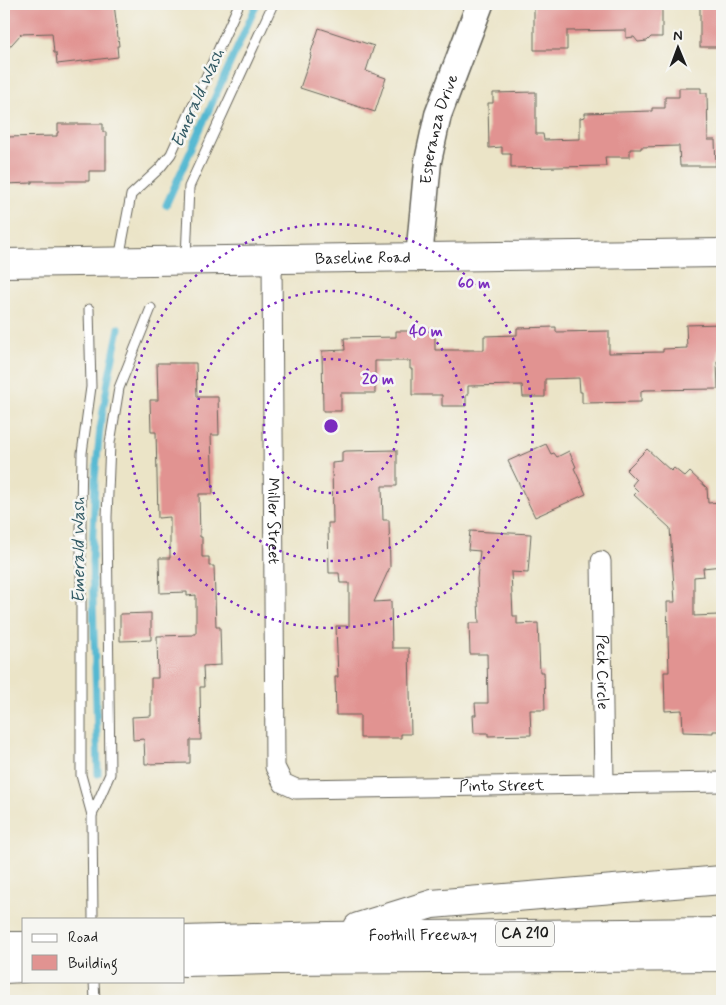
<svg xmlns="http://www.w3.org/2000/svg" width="726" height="1005" font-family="Mynerve,sans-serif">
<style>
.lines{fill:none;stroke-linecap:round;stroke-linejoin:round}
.stream{stroke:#53b8d1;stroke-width:7}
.building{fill:#e19391}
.lane-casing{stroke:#646258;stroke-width:11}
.street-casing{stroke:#646258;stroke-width:21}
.secondary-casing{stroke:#646258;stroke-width:29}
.primary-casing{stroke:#646258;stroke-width:30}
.highway-casing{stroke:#646258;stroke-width:30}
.lane{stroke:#fff;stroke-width:9}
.street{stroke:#fff;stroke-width:19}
.secondary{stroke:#fff;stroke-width:26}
.primary{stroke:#fff;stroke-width:28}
.highway{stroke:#fff;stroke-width:28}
.ring{fill:none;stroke:#7b2cbf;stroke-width:2.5;stroke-dasharray:2.5 5}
.labels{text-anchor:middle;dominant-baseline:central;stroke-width:5;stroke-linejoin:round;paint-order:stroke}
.shield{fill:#f6f6f2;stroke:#5d5d5c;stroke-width:1}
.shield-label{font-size:15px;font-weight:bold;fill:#1c1c1c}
.street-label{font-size:16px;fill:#1c1c1c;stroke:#f6f6f2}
.water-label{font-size:18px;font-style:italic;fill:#325a64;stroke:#f6f6f2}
.centre{fill:#7b2cbf;stroke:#f6f6f2;stroke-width:2.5}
.ring-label{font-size:15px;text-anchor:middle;font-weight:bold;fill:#7b2cbf;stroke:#f6f6f2;stroke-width:5;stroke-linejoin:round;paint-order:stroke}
</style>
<rect width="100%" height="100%" fill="#f6f6f2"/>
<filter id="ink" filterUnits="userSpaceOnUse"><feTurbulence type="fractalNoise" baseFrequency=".02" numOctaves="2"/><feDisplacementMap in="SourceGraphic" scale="10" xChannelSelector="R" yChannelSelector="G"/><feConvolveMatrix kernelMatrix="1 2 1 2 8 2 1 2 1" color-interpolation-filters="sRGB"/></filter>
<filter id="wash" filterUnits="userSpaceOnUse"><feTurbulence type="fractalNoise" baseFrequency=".0096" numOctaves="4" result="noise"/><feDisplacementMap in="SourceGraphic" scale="20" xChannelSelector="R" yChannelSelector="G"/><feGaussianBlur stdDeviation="1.12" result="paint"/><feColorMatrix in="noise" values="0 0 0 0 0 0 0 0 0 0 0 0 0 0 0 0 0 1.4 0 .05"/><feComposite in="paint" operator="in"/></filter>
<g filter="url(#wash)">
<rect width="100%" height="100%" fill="#ebe4c7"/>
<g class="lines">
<!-- stream -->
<g class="stream">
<polyline points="166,205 257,4"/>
<polyline points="98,774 92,560 95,478 100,429 108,381 119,328"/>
</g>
</g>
<g id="blocks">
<!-- building -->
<g class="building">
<polygon points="4,4 114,4 119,46 117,46 118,57 57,64 56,53 54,53 52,33 21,34 4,53"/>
<polygon points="534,4 662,4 662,37 651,37 647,41 638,42 634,37 626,38 626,30 567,31 567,50 534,50"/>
<rect x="700" y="4" width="22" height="43"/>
<polygon points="319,28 374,46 366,71 386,78 375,112 300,88 311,56 310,55"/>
<polygon points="679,88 701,88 701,93 707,93 708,140 715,140 716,166 680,166 679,146 641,147 641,149 630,149 630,157 605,157 606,166 511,168 511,154 502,154 502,147 489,148 488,103 493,103 493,93 536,92 536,134 543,134 544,140 580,139 580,118 585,117 585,113 652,111 652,108 665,108 665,97 679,97"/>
<polygon points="58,124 103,124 103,132 106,132 106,171 89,171 89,181 32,181 32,183 4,184 4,137 57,136 57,133 58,133"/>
<polygon points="722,324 722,349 718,349 719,361 717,361 718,389 644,390 641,391 641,402 582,403 582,392 580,392 579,378 545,379 545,397 523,397 522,385 468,386 468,395 466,395 466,406 442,406 442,395 412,395 412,369 410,369 410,361 375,361 375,393 341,393 341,411 323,411 322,351 345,350 344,338 396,337 396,331 435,331 435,350 484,350 484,336 517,335 517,328 556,327 556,332 609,331 609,353 663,352 663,349 687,348 686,325"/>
<polygon points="157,363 196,363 197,397 218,397 219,435 211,435 213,494 199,494 200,537 202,537 202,557 209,557 209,566 214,566 216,627 220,627 221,665 203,666 204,687 200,687 201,740 190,740 190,763 145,764 144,739 133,740 132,717 151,716 151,678 158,678 157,636 193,635 193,634 196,634 196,595 187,596 187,592 160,593 159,558 170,558 170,517 158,518 156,432 151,432 150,400 158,400"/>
<polygon points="546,444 551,454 554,453 557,457 569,451 576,467 574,468 586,494 535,517 508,461"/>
<polygon points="647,449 671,471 674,468 685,477 690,472 707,488 708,503 722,502 722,566 703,568 704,576 694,577 694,616 718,615 720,679 722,679 722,731 713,731 713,733 683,732 682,710 665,711 664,672 669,672 667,602 675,602 670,528 634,495 638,491 632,485 636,480 626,470"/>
<polygon points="397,450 397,486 382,486 383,520 389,520 390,567 374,602 391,601 392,648 409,648 411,734 401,734 401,738 360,738 360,715 336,715 335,677 338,677 336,626 349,626 349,583 340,583 339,573 329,573 328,523 333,523 332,463 342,462 342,452 346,451"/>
<polygon points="470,531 531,534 528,573 511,572 513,616 517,616 517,624 538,623 540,672 544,672 545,710 530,710 531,735 488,736 488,733 474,733 473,715 476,715 475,703 488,703 487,654 470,654 469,623 479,623 477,579 480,551 468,550"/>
<polygon points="151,613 151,640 120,641 120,614"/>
</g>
</g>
</g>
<g filter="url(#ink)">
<use href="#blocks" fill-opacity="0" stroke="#646258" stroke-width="1"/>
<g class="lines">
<defs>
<g id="lane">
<polyline points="186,258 189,187 273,4"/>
<polyline points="119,259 131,195 160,168 171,154 239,4"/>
<polyline points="89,309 91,387 82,453 81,512 81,775 92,815 93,919"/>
<polyline points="92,815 110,774 107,517 110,443 119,388 151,308"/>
<polyline points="94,981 95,1001"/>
</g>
<g id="street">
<path id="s1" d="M272,259l3,508 8,16 13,6 426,-7"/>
<path id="s2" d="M601,561l3,222"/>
</g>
<g id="secondary">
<path id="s3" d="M419,258l9,-97 10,-46 42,-111"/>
</g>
<g id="primary">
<path id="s4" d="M4,263l718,-10"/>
</g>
<g id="highway">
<polyline points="358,927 432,904 722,880"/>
<path id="s5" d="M184,940l144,-4 394,-4"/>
<polyline points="4,946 24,946"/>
<polyline points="184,962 273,960 722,957"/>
<polyline points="4,969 24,968"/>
</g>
</defs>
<!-- lane casing -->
<use href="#lane" class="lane-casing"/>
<!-- street casing -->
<use href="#street" class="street-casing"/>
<!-- secondary casing -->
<use href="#secondary" class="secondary-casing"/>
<!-- primary casing -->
<use href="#primary" class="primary-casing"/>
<!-- highway casing -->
<use href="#highway" class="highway-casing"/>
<!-- lane -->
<use href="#lane" class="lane"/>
<!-- street -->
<use href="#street" class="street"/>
<!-- secondary -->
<use href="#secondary" class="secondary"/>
<!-- primary -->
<use href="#primary" class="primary"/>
<!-- highway -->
<use href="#highway" class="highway"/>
</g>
</g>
<!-- distance rings -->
<g class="ring">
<circle cx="331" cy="426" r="67"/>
<circle cx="331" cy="426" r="135"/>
<circle cx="331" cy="426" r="202"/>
</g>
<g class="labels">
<!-- shield labels -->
<rect class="shield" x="496" y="921.5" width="58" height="25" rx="4"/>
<g class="shield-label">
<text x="525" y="934">CA 210</text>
</g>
<!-- street labels -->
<g class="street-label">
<text stroke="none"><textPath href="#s3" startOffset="131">Esperanza Drive</textPath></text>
<text stroke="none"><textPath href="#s4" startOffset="359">Baseline Road</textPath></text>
<text stroke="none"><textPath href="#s1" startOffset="262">Miller Street</textPath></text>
<text stroke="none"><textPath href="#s2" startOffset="111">Peck Circle</textPath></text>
<text stroke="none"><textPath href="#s1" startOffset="746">Pinto Street</textPath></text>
<text stroke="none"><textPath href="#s5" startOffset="239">Foothill Freeway</textPath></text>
</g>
<!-- water labels -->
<g class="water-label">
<text transform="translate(198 98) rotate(-66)">Emerald Wash</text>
<text transform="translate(79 550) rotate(-90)">Emerald Wash</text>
</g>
</g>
<circle cx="331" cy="426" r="8" class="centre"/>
<g class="ring-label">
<text x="474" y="288">60 m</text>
<text x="426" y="336">40 m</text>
<text x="378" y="384">20 m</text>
</g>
<!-- margin -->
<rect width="726" height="1005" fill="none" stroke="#f6f6f2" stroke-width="20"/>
<!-- legend -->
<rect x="22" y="918" width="162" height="65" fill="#f6f6f2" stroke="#9f9f9c"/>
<rect x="32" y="934" width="25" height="8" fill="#ffffff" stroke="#9f9f9c"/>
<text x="68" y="942" font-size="15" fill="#1c1c1c">Road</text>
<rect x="32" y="955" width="25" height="15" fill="#e19391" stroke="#9f9f9c"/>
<text x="68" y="968" font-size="15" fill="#1c1c1c">Building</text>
<!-- north arrow -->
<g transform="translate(678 48) rotate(359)" stroke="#f6f6f2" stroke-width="4" paint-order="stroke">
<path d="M0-4L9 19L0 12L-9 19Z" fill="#1c1c1c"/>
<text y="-8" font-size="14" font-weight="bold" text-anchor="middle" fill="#1c1c1c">N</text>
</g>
</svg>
